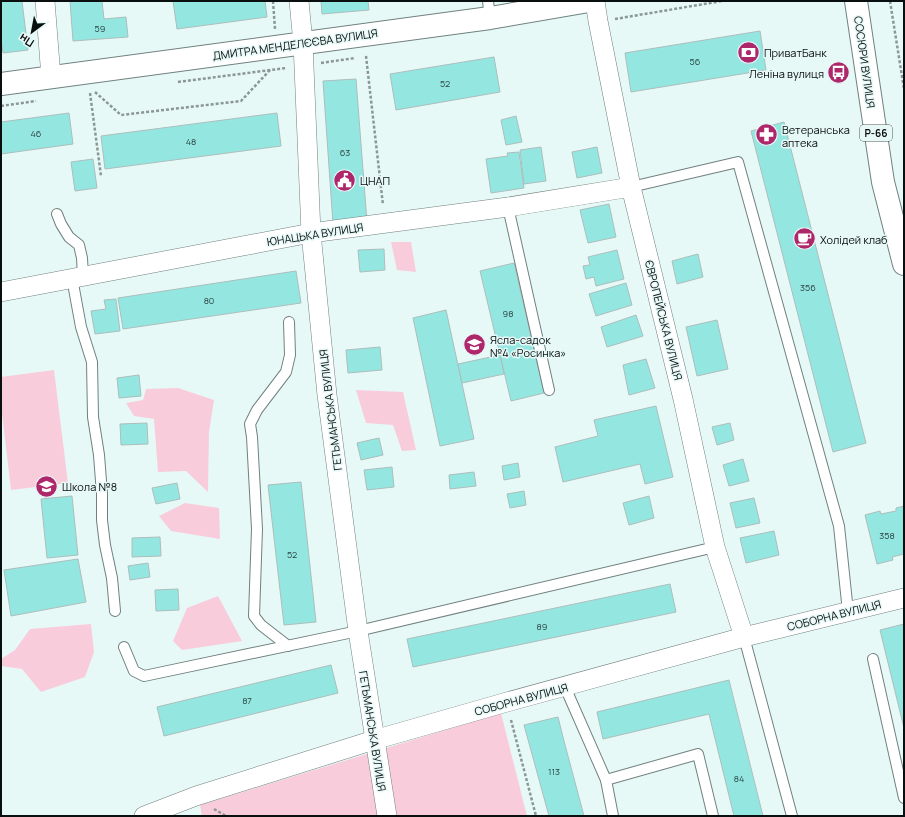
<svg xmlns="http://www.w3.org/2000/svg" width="905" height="817" font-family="Manrope,sans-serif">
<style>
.green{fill:#f9ccdc}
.building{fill:#94e7e1;stroke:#acbebc}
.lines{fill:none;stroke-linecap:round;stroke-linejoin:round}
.lane-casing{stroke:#70817f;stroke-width:12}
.street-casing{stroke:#70817f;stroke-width:20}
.secondary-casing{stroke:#70817f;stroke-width:24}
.primary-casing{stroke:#70817f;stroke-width:24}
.path{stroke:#8a9795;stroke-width:2.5;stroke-dasharray:3 2;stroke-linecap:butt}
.lane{stroke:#fff;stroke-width:10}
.street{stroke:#fff;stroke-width:19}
.secondary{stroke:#fff;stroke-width:22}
.primary{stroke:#fff;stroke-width:22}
.labels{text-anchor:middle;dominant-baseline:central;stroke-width:3;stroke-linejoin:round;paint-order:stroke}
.number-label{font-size:9px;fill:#2c4544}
.shield{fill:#e7f9f7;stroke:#4c5555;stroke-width:1}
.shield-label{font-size:10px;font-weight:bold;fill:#090f0f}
.street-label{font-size:11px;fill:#090f0f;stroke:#e7f9f7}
.poi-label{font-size:11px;fill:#090f0f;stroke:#e7f9f7;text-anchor:start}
</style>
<rect width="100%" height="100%" fill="#e7f9f7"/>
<!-- green -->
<g class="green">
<polygon points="391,242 411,242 416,272 397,270"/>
<polygon points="54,370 68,483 11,490 1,405 1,377"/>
<polygon points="178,388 214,400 209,432 208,492 186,471 158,472 154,419 134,416 126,403 143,400 146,389"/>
<polygon points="356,390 403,392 416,450 402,451 393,425 366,423"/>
<polygon points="185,503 219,508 220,539 171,531 159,516"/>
<polygon points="218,596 242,641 182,650 173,641 187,608"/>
<polygon points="91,624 94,652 85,677 41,692 22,669 1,666 1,659 15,650 30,629"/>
<polygon points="501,713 527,816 202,816 200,805"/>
</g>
<!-- building -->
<g class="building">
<polygon points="1,1 22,1 28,50 3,53 1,39"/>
<polygon points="70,1 102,1 104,19 126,17 128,37 73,41"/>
<polygon points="173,1 265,1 267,17 177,29"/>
<polygon points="321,1 368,1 369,10 322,14"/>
<polygon points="760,31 766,70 631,92 625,53"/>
<polygon points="494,57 500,92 396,110 390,74"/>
<polygon points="356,79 367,222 333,224 323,81"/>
<polygon points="69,113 73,144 1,154 1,122"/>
<polygon points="277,113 281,146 105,169 101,136"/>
<polygon points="516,116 522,142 506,145 501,120"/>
<polygon points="784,122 866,443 833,452 751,131"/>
<polygon points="541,147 546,181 524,184 520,150"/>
<polygon points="597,147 602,173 577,178 572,152"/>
<polygon points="519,152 524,188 491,193 486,159 508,156 507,153"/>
<polygon points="93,159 97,188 75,191 71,162"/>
<polygon points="609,204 616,237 588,243 580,210"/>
<polygon points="384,249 385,270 360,272 358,250"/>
<polygon points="617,250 624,279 596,286 594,277 586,279 583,266 590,265 588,257"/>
<polygon points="698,254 703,277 677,284 672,261"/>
<polygon points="514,263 544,393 511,401 480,271"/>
<polygon points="296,271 301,303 123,329 118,298"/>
<polygon points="626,283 632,305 596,316 589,294"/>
<polygon points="116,299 120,331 95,334 91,311 106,309 104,300"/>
<polygon points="446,310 474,439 440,446 413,318"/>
<polygon points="636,315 643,336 607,347 601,327"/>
<polygon points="717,320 728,369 697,376 686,327"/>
<polygon points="380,347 382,370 348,373 346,350"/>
<polygon points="500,355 504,374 462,383 458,364"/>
<polygon points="646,359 655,388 629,395 623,365"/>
<polygon points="139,375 141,396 119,398 117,378"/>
<polygon points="656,406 673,477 645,484 640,464 563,482 555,447 598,436 594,420"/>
<polygon points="147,423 148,444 121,445 120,424"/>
<polygon points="730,423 734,440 717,445 712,427"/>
<polygon points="379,438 383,455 361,460 357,443"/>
<polygon points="743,459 749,481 729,486 723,465"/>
<polygon points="518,463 520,477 504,480 502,466"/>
<polygon points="392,467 394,487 367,490 364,470"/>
<polygon points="474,472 476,486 450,489 449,475"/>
<polygon points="301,482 316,622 284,625 268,485"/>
<polygon points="177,483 180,499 156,504 152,488"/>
<polygon points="524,491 526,505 510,508 507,494"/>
<polygon points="72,496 78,555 47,558 41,499"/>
<polygon points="649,496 654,518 629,525 623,503"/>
<polygon points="754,498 760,523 736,528 730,503"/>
<polygon points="904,506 904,554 892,557 893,560 877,564 865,515 880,511 881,514 896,511 896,508"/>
<polygon points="774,531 779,555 746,563 740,538"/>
<polygon points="160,537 161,556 132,557 132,538"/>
<polygon points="78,559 86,602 11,616 4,570"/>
<polygon points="148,563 150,577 130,580 128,566"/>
<polygon points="670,584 676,612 413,667 407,639"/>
<polygon points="178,589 179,610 156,611 155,590"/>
<polygon points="904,624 904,728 880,630"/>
<polygon points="331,665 338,693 164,736 157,707"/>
<polygon points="729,680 763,816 734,816 709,714 603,739 597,712"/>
<polygon points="558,717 564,741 584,816 549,816 524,725"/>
</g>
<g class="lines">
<defs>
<g id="lane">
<polyline points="488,1 490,18"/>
<polyline points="631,187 738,162 839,526 848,612"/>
<polyline points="508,207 549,390"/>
<polyline points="57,214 61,224 69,237 79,245 82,258 83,276"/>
<polyline points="72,278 81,327 92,362 93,417 99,455 102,494 102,520 105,545 112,578 115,611"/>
<polyline points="744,637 792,816"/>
<polyline points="288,646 261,625 254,616 257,529 252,437 250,424 257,410 286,372 290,355 289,322"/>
<polyline points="124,647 134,671 144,676 358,631 715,547"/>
<polyline points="873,659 904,798"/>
<polyline points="565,687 606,780 698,754 713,816"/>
<polyline points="606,780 613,816"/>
</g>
<g id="street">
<polyline points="45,1 51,77"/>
<polyline points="299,1 303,43 311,233 327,395 358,631 387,816"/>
<polyline points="595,1 598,21 631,187 683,399 715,547 744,637"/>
<polyline points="1,292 311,233 508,207 631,187"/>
<polyline points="144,816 196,796 374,740 507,702 744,637 904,598"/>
</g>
<polyline id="secondary" points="1,84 490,18 589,1"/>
<polyline id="primary" points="856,1 883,182 904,264"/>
</defs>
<!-- lane casing -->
<use href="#lane" class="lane-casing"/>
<!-- street casing -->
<use href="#street" class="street-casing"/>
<!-- secondary casing -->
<use href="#secondary" class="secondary-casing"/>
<!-- primary casing -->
<use href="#primary" class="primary-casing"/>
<!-- path -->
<g class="path">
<polyline points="273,1 275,29"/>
<polyline points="890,1 904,89"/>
<polyline points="615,19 722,1"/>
<polyline points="366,56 383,205"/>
<polyline points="321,63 355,58"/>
<polyline points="178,82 286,68"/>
<polyline points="95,92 121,115 241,101 270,70"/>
<polyline points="90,93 101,176"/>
<polyline points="1,106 36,101"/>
<polyline points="511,720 536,816"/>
<polyline points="214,809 226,816"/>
</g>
<!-- lane -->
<use href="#lane" class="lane"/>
<!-- street -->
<use href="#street" class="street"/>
<!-- secondary -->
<use href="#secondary" class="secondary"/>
<!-- primary -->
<use href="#primary" class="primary"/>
</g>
<!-- icons -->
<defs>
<symbol id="bank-disc" viewBox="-11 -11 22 22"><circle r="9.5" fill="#ae276b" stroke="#e7f9f7"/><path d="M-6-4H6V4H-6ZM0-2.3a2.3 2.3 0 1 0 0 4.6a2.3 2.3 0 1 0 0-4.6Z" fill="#fff"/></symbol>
<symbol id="bus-disc" viewBox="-11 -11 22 22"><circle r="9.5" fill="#ae276b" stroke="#e7f9f7"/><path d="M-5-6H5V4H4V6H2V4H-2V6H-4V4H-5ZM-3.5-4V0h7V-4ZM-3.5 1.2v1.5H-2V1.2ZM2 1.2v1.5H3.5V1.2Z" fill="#fff"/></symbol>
<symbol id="pharmacy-disc" viewBox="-11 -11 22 22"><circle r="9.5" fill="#ae276b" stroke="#e7f9f7"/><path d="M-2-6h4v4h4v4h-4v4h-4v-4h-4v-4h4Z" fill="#fff"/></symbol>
<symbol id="civic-disc" viewBox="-11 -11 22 22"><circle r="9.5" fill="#ae276b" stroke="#e7f9f7"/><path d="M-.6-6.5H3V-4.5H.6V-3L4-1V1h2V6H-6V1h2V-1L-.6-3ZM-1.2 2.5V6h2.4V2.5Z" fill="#fff"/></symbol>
<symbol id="cafe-disc" viewBox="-11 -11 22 22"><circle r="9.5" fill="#ae276b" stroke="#e7f9f7"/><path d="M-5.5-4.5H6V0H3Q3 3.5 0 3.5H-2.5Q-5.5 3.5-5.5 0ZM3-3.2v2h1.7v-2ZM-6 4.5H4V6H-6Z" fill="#fff"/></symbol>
<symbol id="school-disc" viewBox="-11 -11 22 22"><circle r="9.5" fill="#ae276b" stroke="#e7f9f7"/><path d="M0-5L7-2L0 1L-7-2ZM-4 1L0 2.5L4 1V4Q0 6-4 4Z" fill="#fff"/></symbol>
</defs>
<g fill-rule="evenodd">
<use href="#bank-disc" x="736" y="40" width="25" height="25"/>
<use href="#bus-disc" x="826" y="60" width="25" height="25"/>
<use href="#pharmacy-disc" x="754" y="122" width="25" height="25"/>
<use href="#civic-disc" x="332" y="168" width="25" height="25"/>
<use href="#cafe-disc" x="792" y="226" width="25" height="25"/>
<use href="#school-disc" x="462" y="332" width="25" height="25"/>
<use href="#school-disc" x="34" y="474" width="25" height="25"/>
</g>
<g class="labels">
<!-- number labels -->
<g class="number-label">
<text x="100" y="28">59</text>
<text x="695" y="61">56</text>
<text x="445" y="83">52</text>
<text x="36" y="133">46</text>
<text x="191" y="141">48</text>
<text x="345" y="152">63</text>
<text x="808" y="287">356</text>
<text x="209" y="300">80</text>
<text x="508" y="313">98</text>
<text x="887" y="535">358</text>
<text x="292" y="554">52</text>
<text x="542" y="626">89</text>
<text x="247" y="700">87</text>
<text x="554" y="771">113</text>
<text x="739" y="778">84</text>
</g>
<!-- shield labels -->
<rect class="shield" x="860" y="125" width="32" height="16" rx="3"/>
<g class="shield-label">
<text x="876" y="133">Р-66</text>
</g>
<!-- street labels -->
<g class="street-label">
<text transform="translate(295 44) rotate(-8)">ДМИТРА МЕНДЕЛЄЄВА ВУЛИЦЯ</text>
<text transform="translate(865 62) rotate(82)">СОСЮРИ ВУЛИЦЯ</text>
<text transform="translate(315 234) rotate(-9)">ЮНАЦЬКА ВУЛИЦЯ</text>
<text transform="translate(664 320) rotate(76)">ЄВРОПЕЙСЬКА ВУЛИЦЯ</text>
<text transform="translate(330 410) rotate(-97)">ГЕТЬМАНСЬКА ВУЛИЦЯ</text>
<text transform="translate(834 615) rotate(-14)">СОБОРНА ВУЛИЦЯ</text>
<text transform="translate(521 699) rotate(-15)">СОБОРНА ВУЛИЦЯ</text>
<text transform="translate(373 731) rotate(81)">ГЕТЬМАНСЬКА ВУЛИЦЯ</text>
</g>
<!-- poi labels -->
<g class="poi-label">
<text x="764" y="52">ПриватБанк</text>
<text x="824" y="73" text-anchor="end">Леніна вулиця</text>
<text x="782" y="129">Ветеранська<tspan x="782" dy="13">аптека</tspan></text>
<text x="360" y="180">ЦНАП</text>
<text x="820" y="239">Холідей клаб</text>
<text x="490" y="339">Ясла-садок<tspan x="490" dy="13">№4 «Росинка»</tspan></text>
<text x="62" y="486">Школа №8</text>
</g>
</g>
<!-- border -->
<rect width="905" height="817" fill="none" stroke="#090f0f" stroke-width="4"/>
<!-- north arrow -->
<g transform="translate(32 32) rotate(212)" stroke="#e7f9f7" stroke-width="3" paint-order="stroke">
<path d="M0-3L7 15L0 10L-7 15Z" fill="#090f0f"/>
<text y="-6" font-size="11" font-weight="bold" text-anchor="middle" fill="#090f0f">Пн</text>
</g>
</svg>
